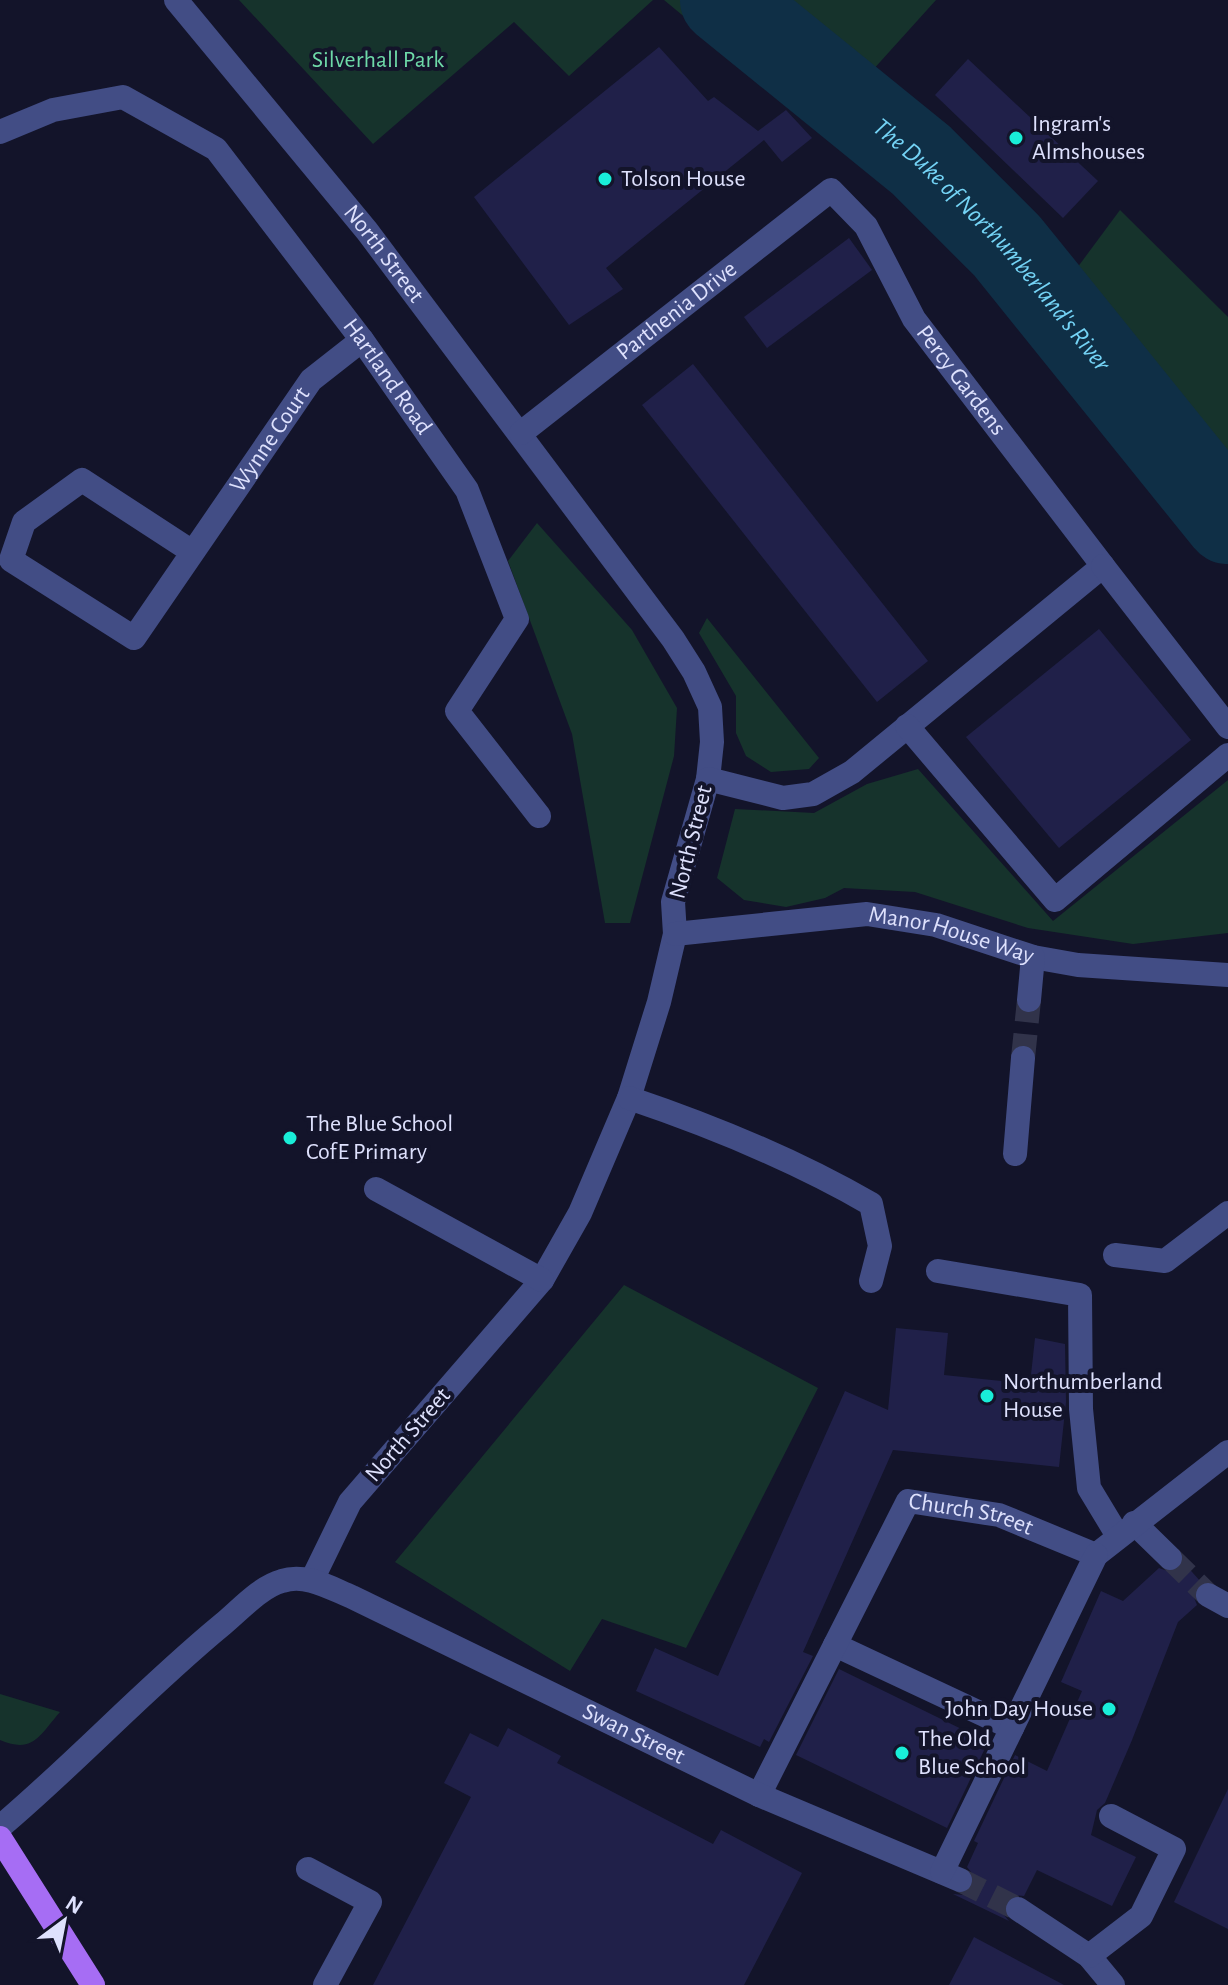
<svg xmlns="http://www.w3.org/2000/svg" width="1228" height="1985" font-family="'Alegreya Sans',sans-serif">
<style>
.green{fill:#16332c}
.water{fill:#0f2f46}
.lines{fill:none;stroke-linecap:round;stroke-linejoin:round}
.river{stroke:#0f2f46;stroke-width:88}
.building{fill:#202049}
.minor-tunnel{stroke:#31334a;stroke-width:24;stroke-dasharray:24 12;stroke-linecap:butt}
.minor{stroke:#424d85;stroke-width:24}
.major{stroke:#a66df4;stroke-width:24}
.poi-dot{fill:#19eed8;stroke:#13142a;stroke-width:3}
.labels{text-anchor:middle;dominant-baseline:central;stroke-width:8;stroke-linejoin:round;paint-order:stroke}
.park-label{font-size:24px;fill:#6ed9a8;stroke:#13142a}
.poi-label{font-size:24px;fill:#dee1fd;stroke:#13142a;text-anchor:start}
.street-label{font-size:24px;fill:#dee1fd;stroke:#13142a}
.water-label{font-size:26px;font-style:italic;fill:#74d3f5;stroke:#13142a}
</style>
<rect width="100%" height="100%" fill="#13142a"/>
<!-- green -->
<g class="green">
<polygon points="239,0 653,0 569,76 514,22 373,144"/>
<polygon points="664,0 936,0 862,82 1059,267 1006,298 889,166 827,135"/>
<polygon points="1120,210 1228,317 1228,456 1063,287"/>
<polygon points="537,523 632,630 677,708 674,756 630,923 605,923 572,734 508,561"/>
<polygon points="707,618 819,758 809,769 771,772 746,756 736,733 736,696 699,633"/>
<polygon points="918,769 1053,921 1228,780 1228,933 1133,944 1028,928 915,892 844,888 825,898 786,907 744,900 717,878 735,809 814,813 867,784"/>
<polygon points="624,1285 818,1388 686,1648 602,1619 570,1671 395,1562"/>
<path d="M0,1694l60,18c-21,24 -27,42 -60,28z"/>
</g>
<!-- water -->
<polygon class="water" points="1047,271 1105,326 1228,456 1228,542 1023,289"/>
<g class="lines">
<!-- river -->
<path class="river" id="s1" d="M724,0l197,160 86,86 221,274"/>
</g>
<!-- building -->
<g class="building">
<polygon points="659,47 708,101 714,97 758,131 786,110 812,138 782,162 764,140 606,268 623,289 569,325 474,197"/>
<polygon points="968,59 1098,181 1063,218 935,95"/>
<polygon points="849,238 872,270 767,348 744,317"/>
<polygon points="693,364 928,661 877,702 642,405"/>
<polygon points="1099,629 1191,740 1059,848 966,737"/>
<polygon points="896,1328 948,1333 944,1375 1030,1384 1035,1338 1065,1344 1066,1402 1059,1467 893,1450 803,1652 813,1656 769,1742 764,1739 760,1747 636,1691 655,1648 718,1676 845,1391 888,1410"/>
<polygon points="1184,1563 1201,1582 1193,1595 1197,1605 1178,1622 1132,1740 1105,1803 1097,1810 1091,1835 1136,1857 1112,1906 1037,1870 1024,1896 1012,1895 1005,1901 1004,1915 1009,1921 953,1894 963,1895 973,1887 975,1877 967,1867 978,1843 974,1841 1015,1755 1047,1771 1082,1691 1061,1682 1101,1591 1123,1601 1159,1568 1173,1573"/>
<polygon points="839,1669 988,1742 947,1828 796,1755"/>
<polygon points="508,1728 561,1756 557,1763 713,1844 721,1830 802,1873 744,1985 373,1985 471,1797 444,1783 470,1733 498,1747"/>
<polygon points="1228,1789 1228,1929 1174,1902"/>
<polygon points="974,1937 1064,1985 949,1985"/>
</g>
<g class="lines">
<!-- minor-tunnel -->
<g class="minor-tunnel">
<polyline points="1023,1058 1029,1000"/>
<polyline points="1170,1558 1208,1595"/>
<polyline points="960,1880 1018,1909"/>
</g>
<!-- minor -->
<g class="minor">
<path id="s2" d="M176,0l191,231 306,408 21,33 16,35 2,35 -4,37 -35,123 2,32 -16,68 -30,96 -49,115 -38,67 -192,222 -38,78"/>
<path id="s3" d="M0,132l53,-22 70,-13 93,52 146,191 105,150 50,129 -60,92 82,105"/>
<path id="s4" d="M521,433l310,-243 35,36 48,93 189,247 -251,206 -39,22 -30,4 -75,-19"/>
<path id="s5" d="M191,551l-109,-71 -58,42 -13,38 123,78 177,-258 51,-40"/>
<polyline points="1103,566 1228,727"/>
<polyline points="907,726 1055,900 1228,755"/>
<path id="s6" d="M675,934l192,-20 69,11 97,32 45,8 150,10"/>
<polyline points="1029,1000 1033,957"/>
<path d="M629,1098c83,28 166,62 242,106l9,42 -9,35"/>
<polyline points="1015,1154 1023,1058"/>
<polyline points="376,1189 542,1280"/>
<polyline points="1115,1255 1165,1261 1228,1213"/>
<polyline points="938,1271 1080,1295 1081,1409 1089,1488 1118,1536"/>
<polyline points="1134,1523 1170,1558"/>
<polyline points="1208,1595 1228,1606"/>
<polyline points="835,1645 1012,1728"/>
<path id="s7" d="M759,1795l149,-294 91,14 97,40 132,-103"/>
<path id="s8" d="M0,1827c77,-65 145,-139 223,-203 17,-14 37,-37 59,-43 24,-8 48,7 70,16l407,198 201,85"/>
<polyline points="308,1869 370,1902 325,1985"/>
<polyline points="942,1872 1096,1555"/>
<polyline points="1018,1909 1089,1956 1113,1985"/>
<polyline points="1089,1956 1141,1916 1174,1849 1111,1816"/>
</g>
<!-- major -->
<polyline class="major" points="0,1838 93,1985"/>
</g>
<!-- markers -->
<g class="poi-dot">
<circle cx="1016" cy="138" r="8"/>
<circle cx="605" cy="179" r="8"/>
<circle cx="290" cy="1138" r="8"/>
<circle cx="987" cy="1396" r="8"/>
<circle cx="1109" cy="1709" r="8"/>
<circle cx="902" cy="1753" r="8"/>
</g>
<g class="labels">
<!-- park labels -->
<g class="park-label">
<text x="378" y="60">Silverhall Park</text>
</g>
<!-- poi labels -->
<g class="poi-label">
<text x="1032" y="124">Ingram's<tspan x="1032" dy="28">Almshouses</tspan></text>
<text x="621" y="179">Tolson House</text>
<text x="306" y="1124">The Blue School<tspan x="306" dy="28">CofE Primary</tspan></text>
<text x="1003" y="1382">Northumberland<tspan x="1003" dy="28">House</tspan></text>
<text x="1093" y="1709" text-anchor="end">John Day House</text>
<text x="918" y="1739">The Old<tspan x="918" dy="28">Blue School</tspan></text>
</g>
<!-- street labels -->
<g class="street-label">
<text stroke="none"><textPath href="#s2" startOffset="328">North Street</textPath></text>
<text stroke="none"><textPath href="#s4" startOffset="198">Parthenia Drive</textPath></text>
<text stroke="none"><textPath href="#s3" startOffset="520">Hartland Road</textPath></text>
<text stroke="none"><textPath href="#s4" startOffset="626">Percy Gardens</textPath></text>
<text stroke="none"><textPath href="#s5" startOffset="628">Wynne Court</textPath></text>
<text transform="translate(691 842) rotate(-76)">North Street</text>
<text stroke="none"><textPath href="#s6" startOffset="280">Manor House Way</textPath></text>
<text transform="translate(408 1435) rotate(-49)">North Street</text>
<text stroke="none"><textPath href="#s7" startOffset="394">Church Street</textPath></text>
<text stroke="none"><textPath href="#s8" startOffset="762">Swan Street</textPath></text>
</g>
<!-- water labels -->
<g class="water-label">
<text stroke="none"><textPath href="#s1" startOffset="364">The Duke of Northumberland's River</textPath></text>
</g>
</g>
<!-- north arrow -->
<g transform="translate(64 1921) rotate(32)" stroke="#13142a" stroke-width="6" paint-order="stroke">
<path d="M0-6L14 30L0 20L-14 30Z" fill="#dee1fd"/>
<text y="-12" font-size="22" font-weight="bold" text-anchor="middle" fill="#dee1fd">N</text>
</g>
</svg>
